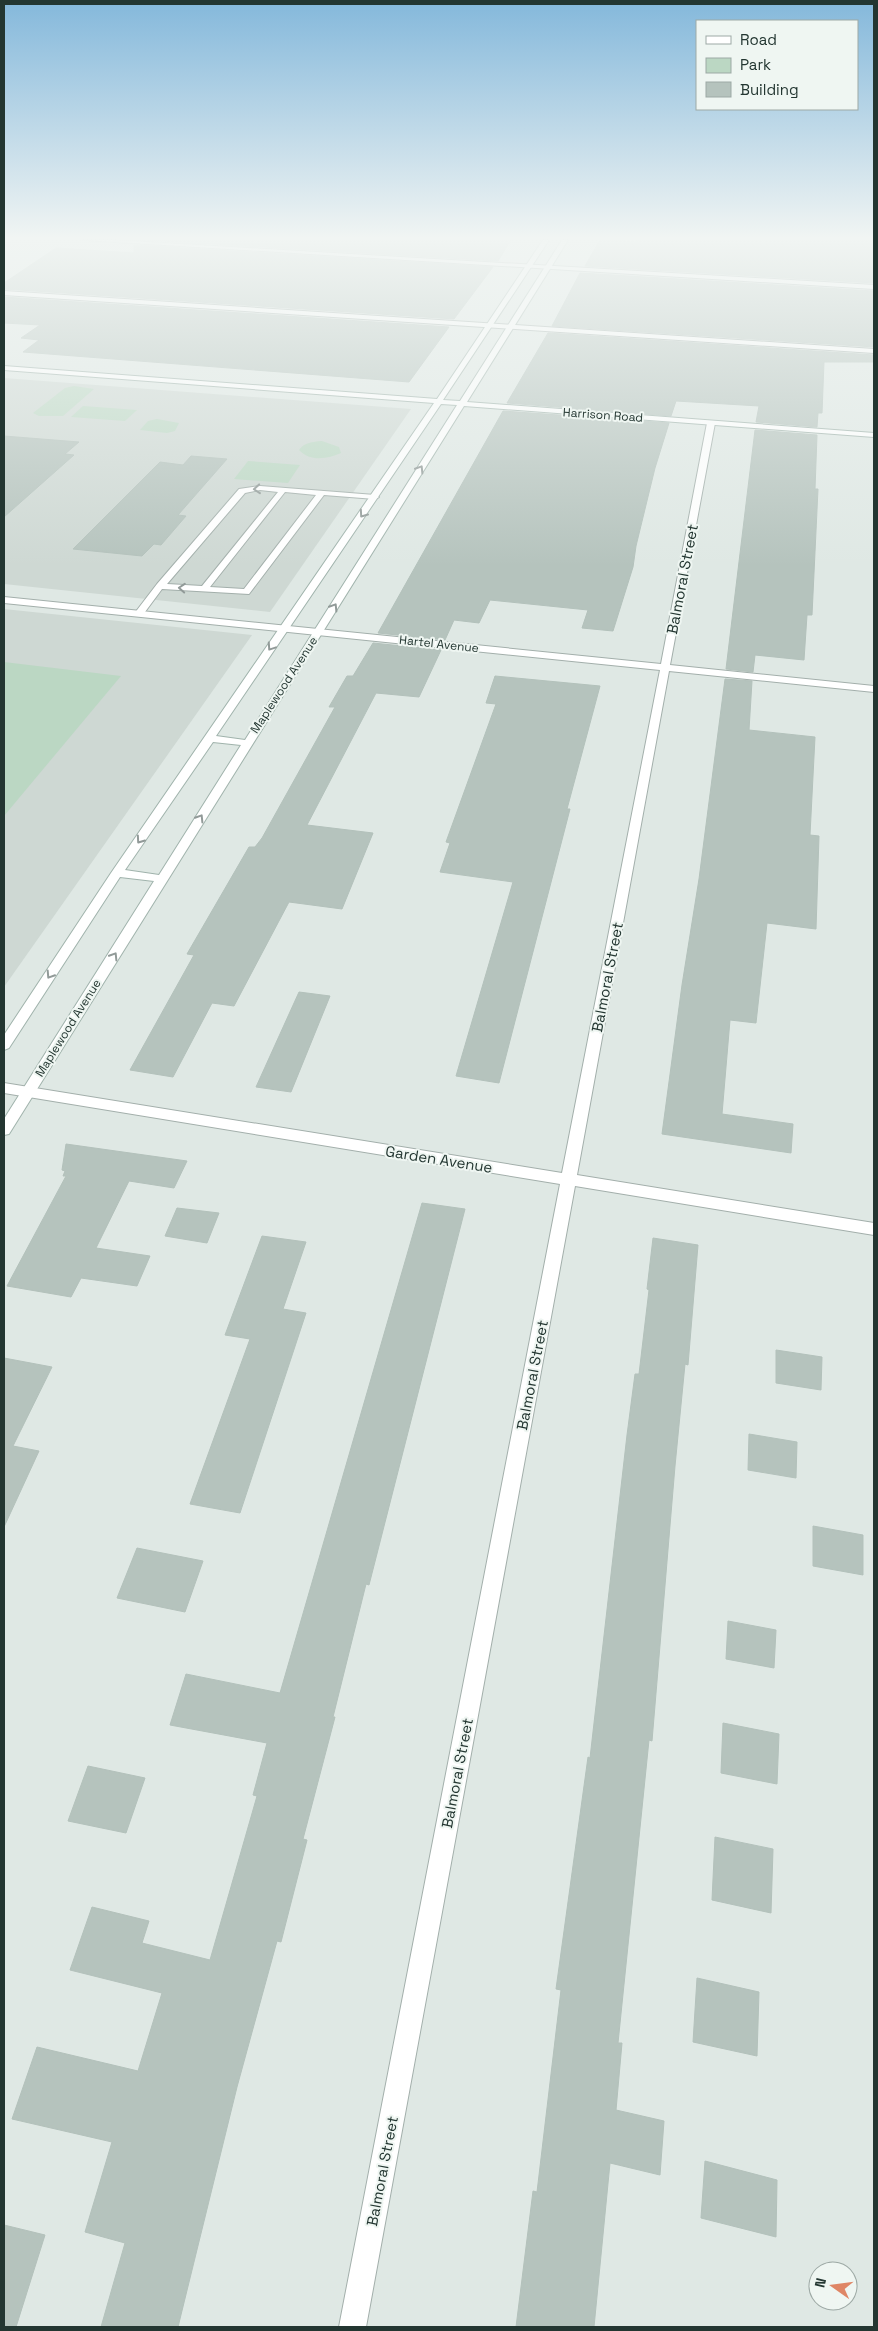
<svg xmlns="http://www.w3.org/2000/svg" width="878" height="2331" font-family="'Space Grotesk',sans-serif">
<style>
.built{fill:#ced8d3}
.green{fill:#bbd7c3}
.building{fill:#b5c3bd;stroke:#b3c1bb}
.lines{fill:none;stroke-linecap:round;stroke-linejoin:round}
.lane-casing{stroke:#a3afab;stroke-width:2}
.street-casing{stroke:#a3afab;stroke-width:2}
.secondary-casing{stroke:#a0b3ac;stroke-width:2}
.lane{fill:#fff;fill-rule:evenodd}
.street{fill:#fff;fill-rule:evenodd}
.secondary{fill:#fff;fill-rule:evenodd}
.oneway{stroke:#919a98}
.labels{text-anchor:middle;dominant-baseline:central;stroke-width:4;stroke-linejoin:round;paint-order:stroke}
.far-street-label{font-size:12px;fill:#233631;stroke:#eff6f2}
.street-label{font-size:15px;fill:#233631;stroke:#eff6f2}
</style>
<rect width="100%" height="100%" fill="#dfe8e4"/>
<!-- built -->
<g class="built">
<polygon points="4,378 411,409 270,612 4,584"/>
<polygon points="4,609 252,635 4,987"/>
</g>
<!-- green -->
<g class="green">
<polygon points="74,386 94,389 63,416 39,416 33,413 65,388"/>
<polygon points="83,406 137,410 125,421 71,417"/>
<polygon points="157,419 179,423 175,431 167,433 140,430 148,421"/>
<path d="M322,441l17,6 2,6c-13,6 -31,9 -42,-3 6,-8 13,-8 23,-9z"/>
<polygon points="248,461 300,465 288,483 234,479"/>
<polygon points="4,662 121,676 4,816"/>
</g>
<!-- building -->
<g class="building">
<polygon points="147,240 511,240 498,261"/>
<polygon points="600,240 638,242 639,240 874,240 874,283 585,266"/>
<polygon points="134,245 493,267 454,319 4,289 4,283 56,248 134,253"/>
<polygon points="580,273 874,291 874,347 552,326"/>
<polygon points="4,297 449,327 409,382 23,352 39,340 21,338 40,325 4,323"/>
<polygon points="548,333 874,355 874,362 824,362 822,413 818,413 817,427 756,422 759,406 676,401 671,416 507,403"/>
<polygon points="503,411 669,423 655,468 636,546 633,567 613,631 582,628 588,610 490,600 479,623 454,620 445,640 378,633"/>
<polygon points="755,430 817,435 815,489 818,489 812,615 807,615 804,660 755,655 753,672 726,669"/>
<polygon points="4,436 79,442 65,454 74,455 4,517"/>
<polygon points="191,456 227,459 178,515 186,516 161,545 154,544 142,556 73,549 160,462 183,465"/>
<polygon points="373,643 441,650 419,697 376,693 307,825 373,833 342,909 289,902 234,1006 212,1003 173,1077 130,1070 194,955 187,954 249,847 255,847 262,838 335,707 329,707 347,676 353,676"/>
<polygon points="495,676 600,686 567,809 570,809 499,1083 456,1076 513,882 440,872 450,843 446,842 496,704 486,703"/>
<polygon points="725,679 752,681 749,730 815,737 810,835 819,836 816,929 767,923 756,1023 730,1020 722,1114 793,1124 791,1153 662,1134 682,985 699,879"/>
<polygon points="299,992 330,996 291,1092 256,1087"/>
<polygon points="66,1144 187,1161 174,1188 129,1181 96,1248 150,1256 137,1286 81,1278 71,1297 7,1286 66,1176 63,1176 65,1171 62,1170"/>
<polygon points="422,1203 465,1209 369,1585 366,1584 333,1717 335,1717 303,1839 307,1840 281,1942 277,1941 237,2087 178,2327 101,2327 125,2243 85,2232 112,2142 12,2119 37,2047 138,2071 162,1993 70,1970 92,1907 149,1921 142,1943 210,1960 257,1796 253,1795 267,1743 170,1725 186,1674 280,1693"/>
<polygon points="177,1208 219,1213 207,1243 165,1236"/>
<polygon points="262,1236 306,1242 283,1309 306,1313 240,1513 190,1504 250,1339 225,1335"/>
<polygon points="653,1238 698,1245 688,1365 685,1364 675,1466 652,1741 649,1740 618,2043 622,2043 616,2110 664,2121 660,2175 610,2163 594,2327 516,2327 533,2191 537,2192 561,1990 556,1989 588,1757 590,1758 627,1435 635,1374 639,1374 649,1290 647,1289"/>
<polygon points="776,1350 822,1357 821,1390 776,1383"/>
<polygon points="4,1358 52,1367 13,1446 39,1451 4,1527"/>
<polygon points="749,1434 797,1442 796,1478 748,1470"/>
<polygon points="813,1526 863,1535 863,1575 813,1566"/>
<polygon points="137,1548 203,1561 185,1612 117,1598"/>
<polygon points="728,1621 776,1630 774,1668 726,1659"/>
<polygon points="723,1723 779,1734 777,1784 721,1773"/>
<polygon points="88,1766 145,1778 126,1833 68,1821"/>
<polygon points="715,1837 773,1849 771,1913 712,1900"/>
<polygon points="697,1978 759,1992 757,2056 693,2042"/>
<polygon points="705,2161 777,2180 776,2237 701,2218"/>
<polygon points="4,2225 45,2235 16,2327 4,2327"/>
</g>
<g class="lines">
<defs>
<path id="lane" d="M260,486l115,9 4,2 -4,2 -51,-4 -75,99 -87,-5 -20,27h-6l-2,-2 23,-30 82,-95zM260,490l18,2 -76,94 -35,-2 78,-91zM285,492l31,3 -72,94 -34,-2z"/>
<g id="street">
<polygon points="83,240 114,240 874,285 874,289"/>
<polygon points="4,291 874,349 874,353 4,295"/>
<polygon points="711,421 715,423 670,665 874,686 874,692 669,671 577,1175 874,1223 874,1235 575,1186 366,2327 339,2327 560,1184 4,1093 4,1083 562,1173 660,670 4,603 4,597 661,664 707,423"/>
</g>
<path id="secondary" d="M543,240h6l-106,160 17,1 102,-161h6l-101,162 407,31v4l-410,-31 -455,728 -5,1v-16l150,-238 -34,-4 -111,171 -5,2v-15l107,-162 323,-470 -430,-33v-4l433,33zM441,404l16,1 -212,335 -29,-4zM213,742l28,3 -82,130 -34,-5z"/>
</defs>
<!-- lane casing -->
<use href="#lane" class="lane-casing"/>
<!-- street casing -->
<use href="#street" class="street-casing"/>
<!-- secondary casing -->
<use href="#secondary" class="secondary-casing"/>
<!-- lane -->
<use href="#lane" class="lane"/>
<!-- street -->
<use href="#street" class="street"/>
<!-- secondary -->
<use href="#secondary" class="secondary"/>
</g>
<!-- one-way arrows -->
<defs><path id="oneway-chevron" d="M-2-3.5L2.5 0L-2 3.5" fill="none" stroke-width="1.6" stroke-linecap="round" stroke-linejoin="round" transform="scale(1.25)"/></defs>
<g class="oneway">
<use href="#oneway-chevron" transform="translate(420 469) rotate(-58)"/>
<use href="#oneway-chevron" transform="translate(257 489) rotate(175)"/>
<use href="#oneway-chevron" transform="translate(363 514) rotate(125)"/>
<use href="#oneway-chevron" transform="translate(182 588) rotate(-176)"/>
<use href="#oneway-chevron" transform="translate(334 607) rotate(-58)"/>
<use href="#oneway-chevron" transform="translate(271 647) rotate(124)"/>
<use href="#oneway-chevron" transform="translate(200 818) rotate(-58)"/>
<use href="#oneway-chevron" transform="translate(140 840) rotate(125)"/>
<use href="#oneway-chevron" transform="translate(114 956) rotate(-58)"/>
<use href="#oneway-chevron" transform="translate(50 975) rotate(123)"/>
</g>
<!-- sky -->
<linearGradient id="sky" x2="0" y2="1"><stop stop-color="#84b8db"/><stop offset="0.42" stop-color="#f1f5f3"/><stop offset="1" stop-color="#f1f5f3" stop-opacity="0"/></linearGradient>
<rect width="878" height="566" fill="url(#sky)"/>
<g class="labels">
<!-- far-street labels -->
<g class="far-street-label">
<text transform="translate(603 415) rotate(4)">Harrison Road</text>
<text transform="translate(439 644) rotate(6)">Hartel Avenue</text>
<text transform="translate(284 685) rotate(-57)">Maplewood Avenue</text>
<text transform="translate(68 1028) rotate(-58)">Maplewood Avenue</text>
</g>
<!-- street labels -->
<g class="street-label">
<text transform="translate(682 579) rotate(-79)">Balmoral Street</text>
<text transform="translate(607 977) rotate(-79)">Balmoral Street</text>
<text transform="translate(439 1159) rotate(9)">Garden Avenue</text>
<text transform="translate(532 1375) rotate(-79)">Balmoral Street</text>
<text transform="translate(457 1773) rotate(-79)">Balmoral Street</text>
<text transform="translate(382 2171) rotate(-79)">Balmoral Street</text>
</g>
</g>
<!-- border -->
<rect width="878" height="2331" fill="none" stroke="#233631" stroke-width="10"/>
<!-- legend -->
<rect x="696" y="20" width="162" height="90" fill="#eff6f2" stroke="#9da9a5"/>
<rect x="706" y="36" width="25" height="8" fill="#ffffff" stroke="#9da9a5"/>
<text x="740" y="45" font-size="15" fill="#233631">Road</text>
<rect x="706" y="58" width="25" height="15" fill="#bbd7c3" stroke="#9da9a5"/>
<text x="740" y="70" font-size="15" fill="#233631">Park</text>
<rect x="706" y="82" width="25" height="15" fill="#b5c3bd" stroke="#9da9a5"/>
<text x="740" y="95" font-size="15" fill="#233631">Building</text>
<!-- north arrow -->
<g transform="translate(833 2286) rotate(284)"><circle r="24" fill="#eff6f2" stroke="#9da9a5"/>
<path d="M0-4L9 19L0 12L-9 19Z" fill="#df8666"/>
<text y="-8" font-size="14" font-weight="bold" text-anchor="middle" fill="#233631">N</text>
</g>
</svg>
